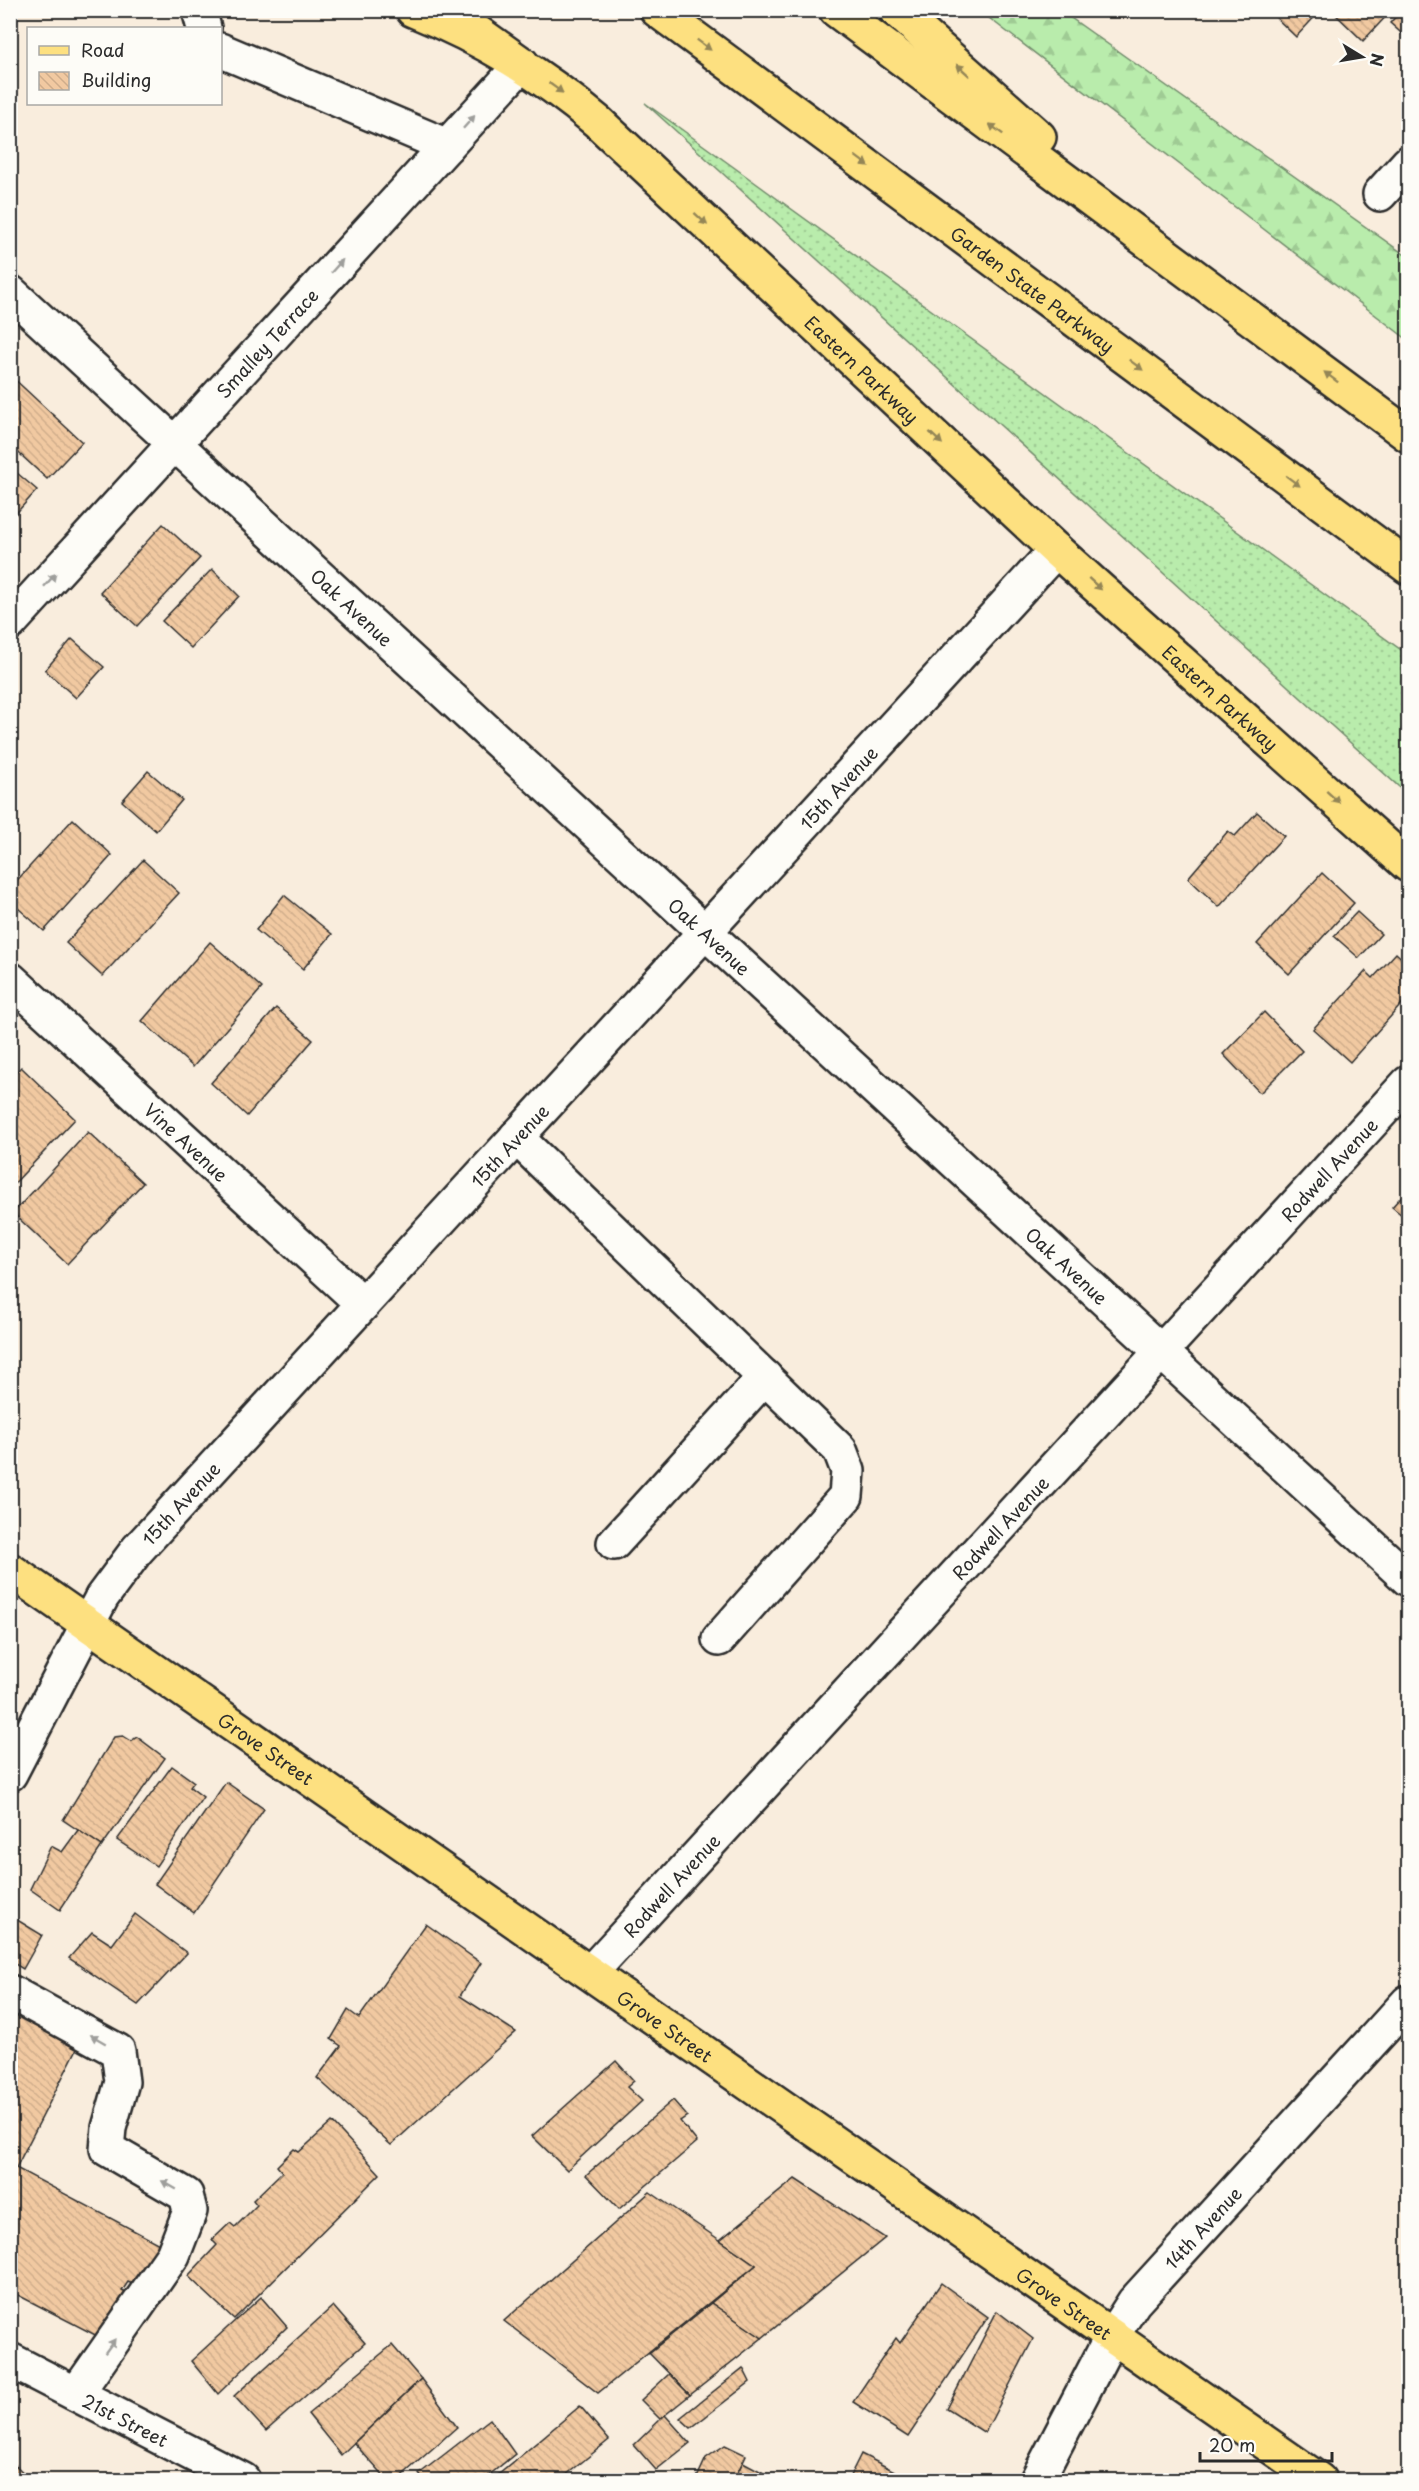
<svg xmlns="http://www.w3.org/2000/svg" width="1419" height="2491" font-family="'Playpen Sans',sans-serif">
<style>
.grass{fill:url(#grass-dots);stroke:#728c6c;stroke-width:1.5}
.forest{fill:url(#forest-firs);stroke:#728c6c;stroke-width:1.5}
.building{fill:url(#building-back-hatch);stroke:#2b2b2b;stroke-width:1.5}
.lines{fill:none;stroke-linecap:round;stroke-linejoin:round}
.minor-casing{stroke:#2b2b2b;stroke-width:38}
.major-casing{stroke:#2b2b2b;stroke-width:38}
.highway-casing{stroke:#2b2b2b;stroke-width:38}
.minor{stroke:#fdfcf7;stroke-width:33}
.major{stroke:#fde080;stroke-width:33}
.highway{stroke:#fde080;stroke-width:33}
.oneway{fill:#948656}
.oneway2{fill:#9e9e9b}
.labels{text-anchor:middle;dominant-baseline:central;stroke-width:4.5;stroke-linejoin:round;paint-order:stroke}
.street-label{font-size:18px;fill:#2b2b2b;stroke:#fdfcf7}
</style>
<defs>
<pattern id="grass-dots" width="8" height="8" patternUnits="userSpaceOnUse" patternTransform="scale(1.5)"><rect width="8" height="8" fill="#b9ecac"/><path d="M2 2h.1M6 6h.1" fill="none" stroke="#9fcb94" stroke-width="1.8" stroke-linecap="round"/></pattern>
<pattern id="forest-firs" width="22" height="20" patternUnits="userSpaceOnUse" patternTransform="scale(1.5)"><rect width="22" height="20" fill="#b9ecac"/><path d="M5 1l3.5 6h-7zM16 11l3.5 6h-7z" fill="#9fcb94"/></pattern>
<pattern id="building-back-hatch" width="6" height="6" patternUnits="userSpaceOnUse" patternTransform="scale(1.5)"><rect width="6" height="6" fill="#f1c9a1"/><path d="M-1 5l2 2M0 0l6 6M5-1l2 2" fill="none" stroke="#cfad8b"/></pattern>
</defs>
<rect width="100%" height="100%" fill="#f9eddd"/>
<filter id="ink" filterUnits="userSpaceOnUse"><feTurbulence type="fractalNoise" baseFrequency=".0167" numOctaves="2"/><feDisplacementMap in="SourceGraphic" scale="12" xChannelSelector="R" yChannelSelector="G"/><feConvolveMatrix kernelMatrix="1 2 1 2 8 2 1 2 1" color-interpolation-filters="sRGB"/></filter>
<g filter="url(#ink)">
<!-- grass -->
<polygon class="grass" points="645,103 1408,655 1408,795"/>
<!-- forest -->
<polygon class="forest" points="980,11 1061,11 1408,257 1408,340"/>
<!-- building -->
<g class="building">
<polygon points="1268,10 1321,10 1296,37"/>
<polygon points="1331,10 1392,10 1363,41"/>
<polygon points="1402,10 1408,10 1408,39 1390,23"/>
<polygon points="10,375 82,442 47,479 10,445"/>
<polygon points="10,467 37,490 10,520"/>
<polygon points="163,524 200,558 137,626 100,592"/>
<polygon points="212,569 239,596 191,648 162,621"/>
<polygon points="72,639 104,667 76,698 45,670"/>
<polygon points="148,771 182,800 156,831 122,801"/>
<polygon points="1257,812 1284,836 1219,907 1188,878 1228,831 1235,836"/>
<polygon points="73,819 112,855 44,931 10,901 10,888"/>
<polygon points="143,860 179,893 102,976 66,943"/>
<polygon points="1322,873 1354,903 1289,974 1257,944"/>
<polygon points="284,895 332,934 303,969 256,930"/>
<polygon points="1357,912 1381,934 1359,958 1334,936"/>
<polygon points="210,942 262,988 193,1067 142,1021"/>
<polygon points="1396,953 1408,964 1408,997 1350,1062 1313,1029 1366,971 1373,978"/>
<polygon points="276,1008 313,1040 247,1116 211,1083"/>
<polygon points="1264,1012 1302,1051 1260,1093 1223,1054"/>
<polygon points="21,1067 75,1119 10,1188 10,1078"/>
<polygon points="88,1132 143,1183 67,1264 13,1213"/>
<polygon points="1408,1189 1408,1220 1392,1207"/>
<polygon points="123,1736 131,1741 137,1737 165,1758 102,1846 63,1820 114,1737"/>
<polygon points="172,1766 194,1782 190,1787 203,1797 156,1866 117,1840"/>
<polygon points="226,1782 264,1809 194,1913 155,1884"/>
<polygon points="78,1830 102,1846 60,1910 30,1889 51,1846 62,1852"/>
<polygon points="135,1914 187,1953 138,2005 69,1958 92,1932 112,1945"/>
<polygon points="14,1918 42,1935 23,1969 10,1961 10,1925"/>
<polygon points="426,1924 481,1963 460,1996 516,2032 391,2145 317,2078 341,2046 331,2039 348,2010 359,2018"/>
<polygon points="10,2010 79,2045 16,2168 165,2247 143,2289 128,2282 122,2291 128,2294 105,2340 10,2291"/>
<polygon points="616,2061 634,2081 627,2087 642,2101 567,2170 532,2136"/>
<polygon points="673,2100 687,2116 680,2121 697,2142 619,2209 586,2175"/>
<polygon points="332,2122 380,2174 234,2319 188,2276 217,2245 212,2240 230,2223 235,2227 257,2205 253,2200 282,2172 277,2166 294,2149 299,2152"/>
<polygon points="795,2179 885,2238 762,2338 711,2303 756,2265 720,2240"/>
<polygon points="650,2192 756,2265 598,2393 504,2321"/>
<polygon points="941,2283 988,2317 908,2437 853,2402 896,2338 900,2343"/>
<polygon points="261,2297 287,2327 218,2394 191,2361"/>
<polygon points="711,2303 762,2338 690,2395 649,2353"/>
<polygon points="333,2306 365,2343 266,2431 234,2396"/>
<polygon points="997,2311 1033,2339 985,2433 947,2409"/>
<polygon points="392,2345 421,2379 341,2455 308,2414"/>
<polygon points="743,2368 750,2382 691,2428 680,2418"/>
<polygon points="669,2374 690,2395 660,2419 641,2400"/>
<polygon points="421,2379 457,2427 397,2480 387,2480 354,2443"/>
<polygon points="580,2406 609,2440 560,2480 492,2480"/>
<polygon points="665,2415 690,2443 656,2470 634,2445"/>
<polygon points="490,2419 515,2454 483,2480 424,2480 419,2474"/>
<polygon points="725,2445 746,2455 734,2480 696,2480 706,2458"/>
<polygon points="861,2454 912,2480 848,2480"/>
<polygon points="10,2460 31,2480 10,2480"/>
<polygon points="743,2462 777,2480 734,2480"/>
<polygon points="612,2473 617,2480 603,2480"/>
</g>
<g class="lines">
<defs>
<g id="minor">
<polyline points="199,10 204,28"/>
<polyline points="220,50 447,146"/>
<polyline points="1380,194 1408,163"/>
<path id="s1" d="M10,292l1398,1287"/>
<path id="s2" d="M10,623l512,-559"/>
<path id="s3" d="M10,979l353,325"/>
<polyline points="516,1137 840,1450 848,1471 846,1496 719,1639"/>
<polyline points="614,1543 765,1377"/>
<path id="s4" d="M10,1774l92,-177 35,-47 919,-1000"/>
<path id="s5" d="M591,1972l817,-889"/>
<polyline points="10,1992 118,2051 122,2082 109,2128 107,2149 186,2195 190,2211 173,2255 76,2394"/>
<path id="s6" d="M10,2360l233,120"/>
<path id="s7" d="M1037,2480l75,-144 22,-34 274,-300"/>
</g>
<g id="major">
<path id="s8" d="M413,10c71,29 127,63 185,112l458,428 352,315"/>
<path id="s9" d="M10,1570l1309,910"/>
</g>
<g id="highway">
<polyline points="446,10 522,64"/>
<path id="s10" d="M657,10l751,557"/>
<polyline points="836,10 1408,435"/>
<polyline points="896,10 1039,137"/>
</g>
</defs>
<!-- minor casing -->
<use href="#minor" class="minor-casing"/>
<!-- major casing -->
<use href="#major" class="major-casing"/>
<!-- highway casing -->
<use href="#highway" class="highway-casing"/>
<!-- minor -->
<use href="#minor" class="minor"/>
<!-- major -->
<use href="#major" class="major"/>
<!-- highway -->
<use href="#highway" class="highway"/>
</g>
<!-- one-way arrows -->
<defs><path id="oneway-solid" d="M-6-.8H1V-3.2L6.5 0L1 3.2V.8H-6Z" transform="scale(1.5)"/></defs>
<g class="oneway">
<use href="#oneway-solid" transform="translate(704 45) rotate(37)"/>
<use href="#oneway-solid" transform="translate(963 70) rotate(-138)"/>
<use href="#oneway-solid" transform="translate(556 88) rotate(36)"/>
<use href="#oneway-solid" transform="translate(996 129) rotate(-143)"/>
<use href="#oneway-solid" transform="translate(862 161) rotate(37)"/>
<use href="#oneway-solid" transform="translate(701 219) rotate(43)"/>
<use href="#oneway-solid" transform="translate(1136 365) rotate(37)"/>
<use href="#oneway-solid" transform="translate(1331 377) rotate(-143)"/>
<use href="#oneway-solid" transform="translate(936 438) rotate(43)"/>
<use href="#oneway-solid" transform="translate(1293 481) rotate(37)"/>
<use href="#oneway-solid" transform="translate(1095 584) rotate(42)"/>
<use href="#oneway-solid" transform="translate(1333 797) rotate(42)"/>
</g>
<g class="oneway2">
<use href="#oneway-solid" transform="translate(469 122) rotate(-48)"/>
<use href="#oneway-solid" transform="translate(337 266) rotate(-48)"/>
<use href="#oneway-solid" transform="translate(50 580) rotate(-48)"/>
<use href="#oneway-solid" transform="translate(98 2039) rotate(-150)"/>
<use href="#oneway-solid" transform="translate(169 2185) rotate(-150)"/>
<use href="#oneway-solid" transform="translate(110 2346) rotate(-54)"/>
</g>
</g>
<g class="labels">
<!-- street labels -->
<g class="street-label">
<text stroke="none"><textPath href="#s10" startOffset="468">Garden State Parkway</textPath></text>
<text stroke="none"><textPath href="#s2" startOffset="380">Smalley Terrace</textPath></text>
<text stroke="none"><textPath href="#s8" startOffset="579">Eastern Parkway</textPath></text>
<text stroke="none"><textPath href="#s1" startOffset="465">Oak Avenue</textPath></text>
<text stroke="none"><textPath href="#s8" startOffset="1065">Eastern Parkway</textPath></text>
<text stroke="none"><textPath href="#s4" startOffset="1294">15th Avenue</textPath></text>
<text stroke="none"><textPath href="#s1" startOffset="951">Oak Avenue</textPath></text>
<text stroke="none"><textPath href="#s3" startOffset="240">Vine Avenue</textPath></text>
<text stroke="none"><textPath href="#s4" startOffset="808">15th Avenue</textPath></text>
<text stroke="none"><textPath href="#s5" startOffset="1090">Rodwell Avenue</textPath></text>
<text stroke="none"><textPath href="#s1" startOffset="1437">Oak Avenue</textPath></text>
<text stroke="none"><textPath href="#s4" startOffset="322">15th Avenue</textPath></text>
<text stroke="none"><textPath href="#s5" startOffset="604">Rodwell Avenue</textPath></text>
<text stroke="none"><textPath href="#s9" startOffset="312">Grove Street</textPath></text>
<text stroke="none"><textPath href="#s5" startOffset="118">Rodwell Avenue</textPath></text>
<text stroke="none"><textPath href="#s9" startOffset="798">Grove Street</textPath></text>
<text stroke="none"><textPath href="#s7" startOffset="304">14th Avenue</textPath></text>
<text stroke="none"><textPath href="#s9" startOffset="1284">Grove Street</textPath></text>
<text stroke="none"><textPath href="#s6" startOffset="130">21st Street</textPath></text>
</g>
</g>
<!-- margin -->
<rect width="1419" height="2491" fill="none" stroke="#fdfcf7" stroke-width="36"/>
<rect x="18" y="18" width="1383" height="2455" fill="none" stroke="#2b2b2b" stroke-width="2" filter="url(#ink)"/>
<!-- legend -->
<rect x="27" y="27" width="195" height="78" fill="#fdfcf7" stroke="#a9a8a5" stroke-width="1.5"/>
<rect x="39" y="46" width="30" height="9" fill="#fde080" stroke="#a9a8a5" stroke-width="1.5"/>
<text x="81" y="57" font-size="18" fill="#2b2b2b">Road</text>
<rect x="39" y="72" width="30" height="18" fill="url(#building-back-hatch)" stroke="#a9a8a5" stroke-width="1.5"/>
<text x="81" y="87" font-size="18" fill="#2b2b2b">Building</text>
<!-- north arrow -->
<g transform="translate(1362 57) rotate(101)" stroke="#fdfcf7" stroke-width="4.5" paint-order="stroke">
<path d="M0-4.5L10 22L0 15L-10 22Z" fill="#2b2b2b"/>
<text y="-9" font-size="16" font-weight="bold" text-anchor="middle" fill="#2b2b2b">N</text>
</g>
<!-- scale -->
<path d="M1200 2452v9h132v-9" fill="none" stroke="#2b2b2b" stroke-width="3"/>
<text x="1209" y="2452" font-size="18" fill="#2b2b2b" stroke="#fdfcf7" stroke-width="4.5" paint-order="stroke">20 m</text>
</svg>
